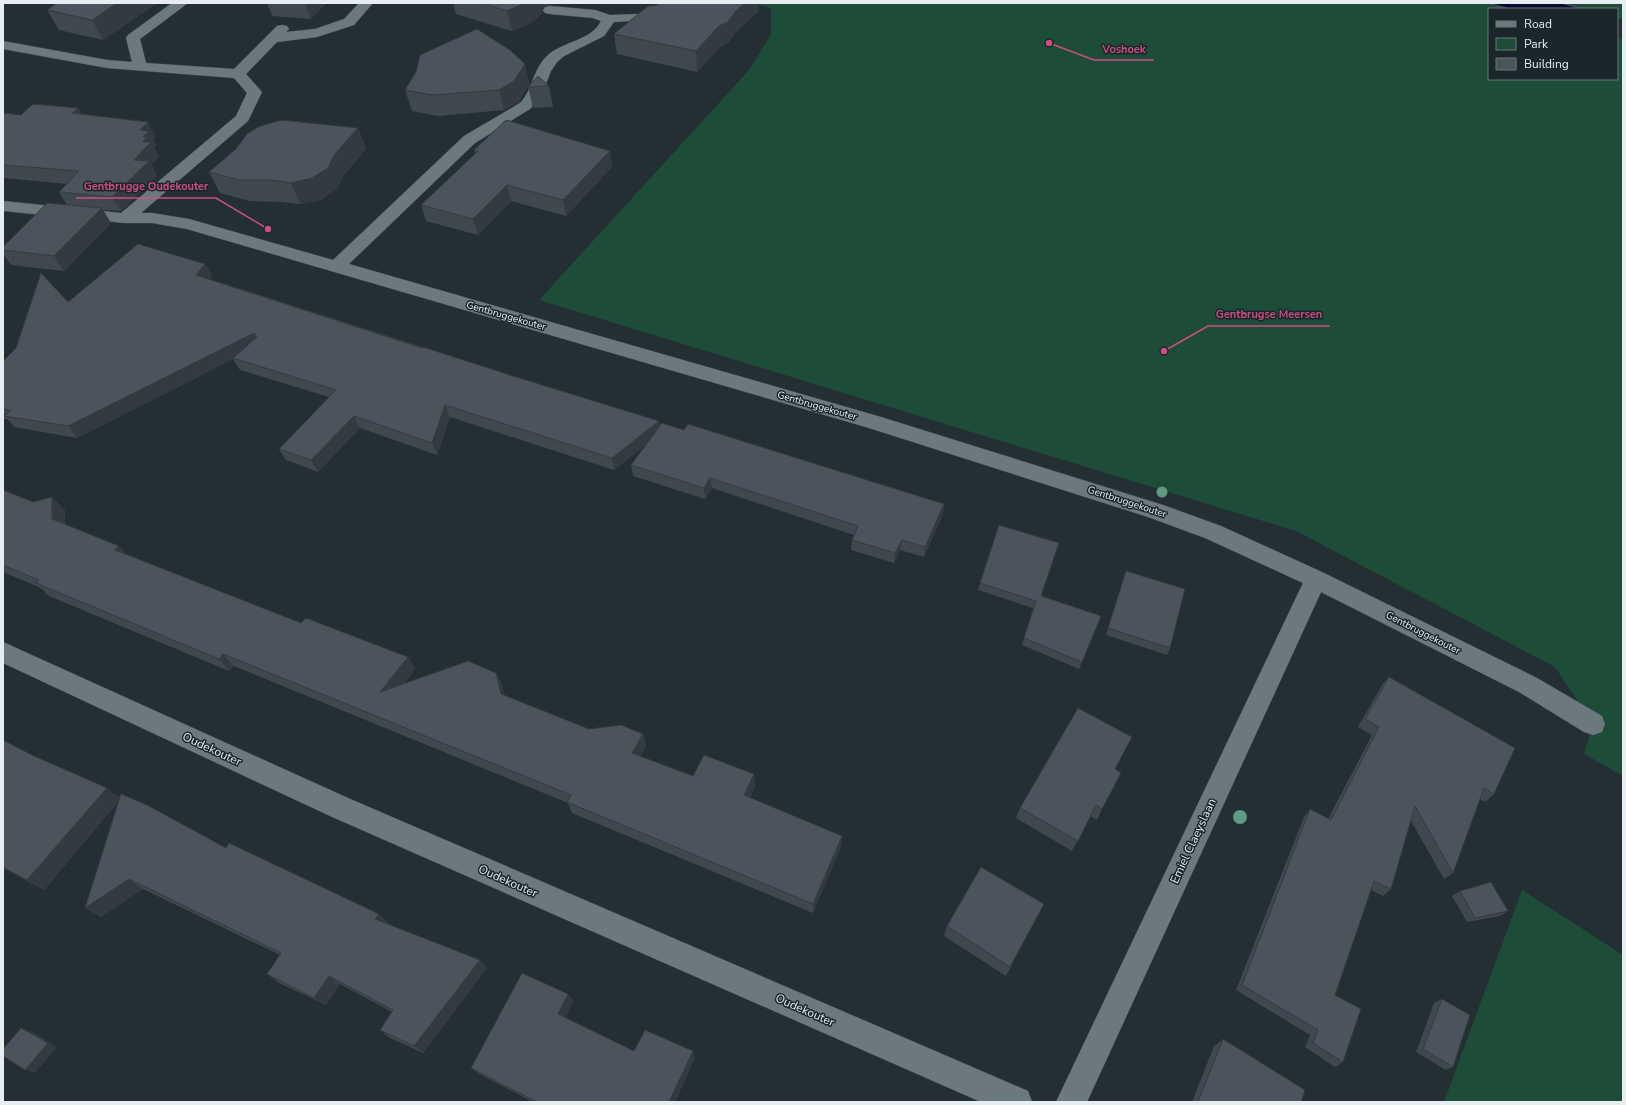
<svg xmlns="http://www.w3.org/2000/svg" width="1626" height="1105" font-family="'Nunito Sans',sans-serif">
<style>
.green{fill:#1d4d39}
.water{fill:#0a0a34;stroke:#4c4e6d}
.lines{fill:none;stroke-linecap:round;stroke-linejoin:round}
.minor-casing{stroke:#414b4e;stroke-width:1}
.minor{fill:#6b797d;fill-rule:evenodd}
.tree{fill:#619a84}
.wall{fill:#40484f}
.shaded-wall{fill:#343b40}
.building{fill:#4b545c;stroke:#343b40}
.labels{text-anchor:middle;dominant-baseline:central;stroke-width:3;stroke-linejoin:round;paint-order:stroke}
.street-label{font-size:10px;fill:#e7eef1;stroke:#1a2629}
.near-street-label{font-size:12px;fill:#e7eef1;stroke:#1a2629}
.leader{fill:none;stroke:#cb4e80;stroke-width:1.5}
.callout-dot{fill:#cb4e80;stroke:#1a2629;stroke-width:1.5}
.callout-label{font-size:11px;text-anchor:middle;font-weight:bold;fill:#cb4e80;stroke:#1a2629;stroke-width:3;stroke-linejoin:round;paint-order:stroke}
</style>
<rect width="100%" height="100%" fill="#232f33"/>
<!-- green -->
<g class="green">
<polygon points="755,3 1488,3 1510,9 1489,9 1489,79 1617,79 1617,38 1623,40 1623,776 1584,754 1593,724 1555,667 1296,531 539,300 750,69 771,34 771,9"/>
<polygon points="1561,3 1623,3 1623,20 1617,18 1617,9 1583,9"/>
<polygon points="1522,890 1623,955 1623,1102 1444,1102"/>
</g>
<!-- water -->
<polygon class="water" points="1488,3 1561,3 1583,9 1510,9"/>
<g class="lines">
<defs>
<g id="minor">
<path d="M172,3h16l-48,36 6,24 88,6 43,-43 5,-1 5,1 2,3 -3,3 29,-3 29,-10 15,-16h14l-19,22 -37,12 -40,5 -31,32 16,18 -14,29 -107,92h11l37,6 144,41 131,-124 56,-33c13,-13 13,-35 28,-48 16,-14 43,-14 53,-34l-8,-3 -43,-4 -5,-1 -2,-3 2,-3 5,-1 45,4 15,5 27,-1 21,4 2,3 -2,3 -5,1 -22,-4 -17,1 -10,14 -40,20 -7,6 -6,9 -10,25 -11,13 -55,34 -126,121 532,153 282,88 58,21 103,47 213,105 65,38 3,8 -3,8 -9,3 -9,-3 -65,-40 -198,-100 -234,510h-31l247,-519 -98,-45 -57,-21 -279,-89 -682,-199 -35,-6h-27l-122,-12v-10l118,12 115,-97 11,-23 -13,-15 -127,-10 -104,-19v-8l104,19 25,2 -6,-24 2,-3z"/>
<polygon points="3,642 348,798 1028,1091 1032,1102 981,1102 330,816 3,663"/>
</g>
</defs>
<!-- minor casing -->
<use href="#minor" class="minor-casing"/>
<!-- minor -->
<use href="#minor" class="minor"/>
</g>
<!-- trees -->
<g class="tree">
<circle cx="1162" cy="492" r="5.5"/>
<circle cx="1240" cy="817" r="7"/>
</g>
<!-- wall -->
<g class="wall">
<polygon points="52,3 157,3 103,40 59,30 47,10 54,6"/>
<polygon points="267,3 326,3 311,19 272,16"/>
<polygon points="453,3 555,3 552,5 544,6 542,9 543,12 533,22 512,31 456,14"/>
<polygon points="658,3 759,3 759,11 736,32 729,42 720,47 697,72 617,54 614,34 657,5"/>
<polygon points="525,64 529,84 519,102 504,110 438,116 412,111 405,90"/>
<polygon points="549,86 553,107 533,108 528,87"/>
<polygon points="78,108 81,114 156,136 153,139 156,145 154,148 159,157 151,165 157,176 121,211 102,210 111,223 64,271 11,265 3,254 3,247 67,205 59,192 67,184 3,178 3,113 21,115"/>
<polygon points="358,128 366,149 343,176 337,189 321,200 300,204 282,202 249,201 220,193 209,172 236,149"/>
<polygon points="474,150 610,151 612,167 566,216 511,201 478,235 426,221 421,205 475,154"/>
<polygon points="205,264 212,276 209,279 513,376 659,421 660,425 684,430 944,504 943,514 924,557 900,550 894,563 851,550 852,540 854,535 712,488 705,499 633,476 631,465 646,444 614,470 450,417 437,455 360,428 318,472 286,460 279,449 329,397 240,370 233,359 77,438 14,427 7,419 3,419 3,361 68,302"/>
<polygon points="3,490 33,502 65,510 65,524 126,554 301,623 408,657 415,669 404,684 496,673 502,685 504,695 589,729 643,734 646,746 640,756 693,776 755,786 750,798 842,836 841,846 813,913 572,813 568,803 234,666 229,671 49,596 41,588 3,572"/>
<polygon points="1126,571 1170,648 1167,655 1106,635 1124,578"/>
<polygon points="980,583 1041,596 1101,616 1079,669 1022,645 1033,608 978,590"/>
<polygon points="1389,677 1494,794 1485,802 1480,799 1453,873 1444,879 1411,821 1391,889 1383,896 1371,890 1335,995 1343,1062 1335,1067 1305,1047 1310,1035 1236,990 1304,817 1310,809 1328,819 1372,735 1358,727 1382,685"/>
<polygon points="32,755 226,848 379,914 388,923 387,924 487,968 423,1053 390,1038 380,1030 392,1012 340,984 326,1005 279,983 267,974 280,955 143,889 101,917 85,908 118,802 44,890 3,868"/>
<polygon points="1115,769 1102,809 1097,820 1090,816 1072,851 1016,818 1020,808"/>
<polygon points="1460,891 1508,911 1500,916 1467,922 1452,896"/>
<polygon points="1044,904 1006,976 944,936 947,926"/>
<polygon points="568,994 573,1001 565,1018 634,1051 695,1057 675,1102 533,1102 479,1074 471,1068"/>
<polygon points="1442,999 1453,1067 1446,1070 1416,1052 1434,1003"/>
<polygon points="1223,1039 1301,1102 1192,1102 1214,1046"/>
</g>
<!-- shaded-wall -->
<g class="shaded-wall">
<polygon points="117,3 157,3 103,40 92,20"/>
<polygon points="305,3 326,3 311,19"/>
<polygon points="525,3 555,3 552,5 544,6 542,9 543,12 533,22 512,31 507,11"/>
<polygon points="745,3 759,3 759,11 736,32 729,42 720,47 697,72 696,51 719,26"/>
<polygon points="525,64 529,84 519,102 504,110 499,90"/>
<polygon points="78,108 86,122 72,113"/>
<polygon points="148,122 156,136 153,139 156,145 154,148 159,157 151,165 157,176 121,211 112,197 134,160 143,142 140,130"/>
<polygon points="358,128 366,149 343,176 337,189 321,200 300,204 291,183 334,155"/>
<polygon points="610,151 612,167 566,216 563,200"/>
<polygon points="507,185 511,201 478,235 473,219"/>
<polygon points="102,208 111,223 64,271 54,256"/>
<polygon points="205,264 212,276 202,287 196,275"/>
<polygon points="254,333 260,345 77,438 68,426"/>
<polygon points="445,405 450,417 437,455 432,443"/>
<polygon points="354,416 360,428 318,472 311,460"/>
<polygon points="659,421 661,433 614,470 612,458"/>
<polygon points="710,478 712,488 705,499 704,488"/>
<polygon points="52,497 65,510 65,533 52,519"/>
<polygon points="944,504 943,514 924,557 925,547"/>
<polygon points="902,540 900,550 894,563 895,553"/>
<polygon points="119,546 131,559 115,550"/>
<polygon points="223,654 234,666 229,671 219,659"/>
<polygon points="408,657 415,669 388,704 380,692"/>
<polygon points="496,673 502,685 507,706 501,694"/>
<polygon points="643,734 646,746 636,765 632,753"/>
<polygon points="754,774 755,786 745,806 744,795"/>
<polygon points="107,788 121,799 44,890 27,880"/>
<polygon points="842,836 841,846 813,913 813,904"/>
<polygon points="129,879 143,889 101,917 85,908"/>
<polygon points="379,914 388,923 384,928 375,919"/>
<polygon points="480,960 487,968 423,1053 414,1046"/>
<polygon points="329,976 340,984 326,1005 314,998"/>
<polygon points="568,994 573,1001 564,1022 558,1014"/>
<polygon points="21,1028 31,1031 57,1047 35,1073 25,1070"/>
<polygon points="693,1051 695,1057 675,1102 669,1102"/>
</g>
<!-- building -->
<g class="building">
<polygon points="56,3 117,3 92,20 47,10 57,3"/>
<polygon points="482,3 525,3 507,11"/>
<polygon points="658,3 745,3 735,12 728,22 719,26 696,51 614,34 648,6 657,5"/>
<polygon points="477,29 510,50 525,64 514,81 499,90 432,95 405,90 416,72 420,55"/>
<polygon points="538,76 549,86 528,87"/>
<polygon points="33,104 78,108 72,113 148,122 140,130 149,131 143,137 147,137 143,142 151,142 134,160 149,161 112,197 59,192 79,171 3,165 3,113 21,115"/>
<polygon points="281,120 358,128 334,155 328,168 312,178 291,183 272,180 239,180 209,172 236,149 247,134 258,127"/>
<polygon points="506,120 610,151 563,200 507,185 473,219 421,205 478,151 474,150"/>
<polygon points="47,203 102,208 54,256 3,250 3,247"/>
<polygon points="138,244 205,264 196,275 422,348 423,347 513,376 659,421 612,458 445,405 432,443 354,416 311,460 279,449 336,390 233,358 257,337 254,333 68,426 4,416 11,410 3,409 3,361 16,348 41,273 68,302"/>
<polygon points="662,423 684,430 688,424 944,504 925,547 902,540 895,553 852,540 858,526 710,478 704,488 631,465"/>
<polygon points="3,490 33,502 52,497 52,519 119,546 115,550 301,623 306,618 408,657 380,692 468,661 496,673 501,694 589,729 621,725 643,734 632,753 693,776 704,755 754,774 744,795 842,836 813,904 567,802 571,795 223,654 219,659 36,583 39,580 3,565"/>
<polygon points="999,525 1059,543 1041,596 1101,616 1082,662 1024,638 1036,601 980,583"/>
<polygon points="1126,571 1185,589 1170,648 1108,628"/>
<polygon points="1389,677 1515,748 1494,794 1484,788 1453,873 1415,806 1391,889 1374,881 1335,995 1361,1009 1343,1062 1313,1043 1318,1030 1242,985 1310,809 1331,820 1379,727 1365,719"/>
<polygon points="1078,708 1132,737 1115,769 1121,773 1102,809 1096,805 1078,841 1020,808"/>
<polygon points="3,740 32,755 107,788 27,880 3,867"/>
<polygon points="121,794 147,805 226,848 229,843 379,914 375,919 480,960 414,1046 380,1030 393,1010 329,976 314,998 267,974 281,953 129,879 85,908"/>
<polygon points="981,867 1044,904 1010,967 947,926"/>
<polygon points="1491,882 1508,911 1475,918 1460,891"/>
<polygon points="522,973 568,994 558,1014 634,1051 645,1030 693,1051 669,1102 537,1102 471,1068"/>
<polygon points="1442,999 1470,1015 1453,1067 1423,1049"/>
<polygon points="21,1028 48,1043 25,1070 3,1056 3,1049"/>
<polygon points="1223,1039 1305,1090 1301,1102 1198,1102"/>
</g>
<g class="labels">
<!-- street labels -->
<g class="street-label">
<text transform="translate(506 316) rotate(16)">Gentbruggekouter</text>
<text transform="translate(817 406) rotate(16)">Gentbruggekouter</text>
<text transform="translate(1127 502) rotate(18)">Gentbruggekouter</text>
<text transform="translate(1423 633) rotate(27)">Gentbruggekouter</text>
</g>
<!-- near-street labels -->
<g class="near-street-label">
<text transform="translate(212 749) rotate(25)">Oudekouter</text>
<text transform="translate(1193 841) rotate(-65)">Emiel Claeyslaan</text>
<text transform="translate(508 881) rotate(24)">Oudekouter</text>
<text transform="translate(805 1010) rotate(24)">Oudekouter</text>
</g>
</g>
<!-- callouts -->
<path class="leader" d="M1049 43L1094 60H1154M268 229L216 198H76M1164 351L1208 326H1330"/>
<g class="callout-dot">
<circle cx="1049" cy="43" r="4"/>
<circle cx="268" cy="229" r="4"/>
<circle cx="1164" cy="351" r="4"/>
</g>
<g class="callout-label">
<text x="1124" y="53">Voshoek</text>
<text x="146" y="190">Gentbrugge Oudekouter</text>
<text x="1269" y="318">Gentbrugse Meersen</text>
</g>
<!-- border -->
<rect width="1626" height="1105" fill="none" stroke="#e7eef1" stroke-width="8"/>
<!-- legend -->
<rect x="1488" y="8" width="130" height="72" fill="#1a2629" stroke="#6c7679"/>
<rect x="1496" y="21" width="20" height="6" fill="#6b797d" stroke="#6c7679"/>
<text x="1524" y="28" font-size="12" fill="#e7eef1">Road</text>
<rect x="1496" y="38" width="20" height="12" fill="#1d4d39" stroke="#6c7679"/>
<text x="1524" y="48" font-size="12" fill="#e7eef1">Park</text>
<rect x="1496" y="58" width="20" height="12" fill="#4b545c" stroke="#6c7679"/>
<text x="1524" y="68" font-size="12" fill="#e7eef1">Building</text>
</svg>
